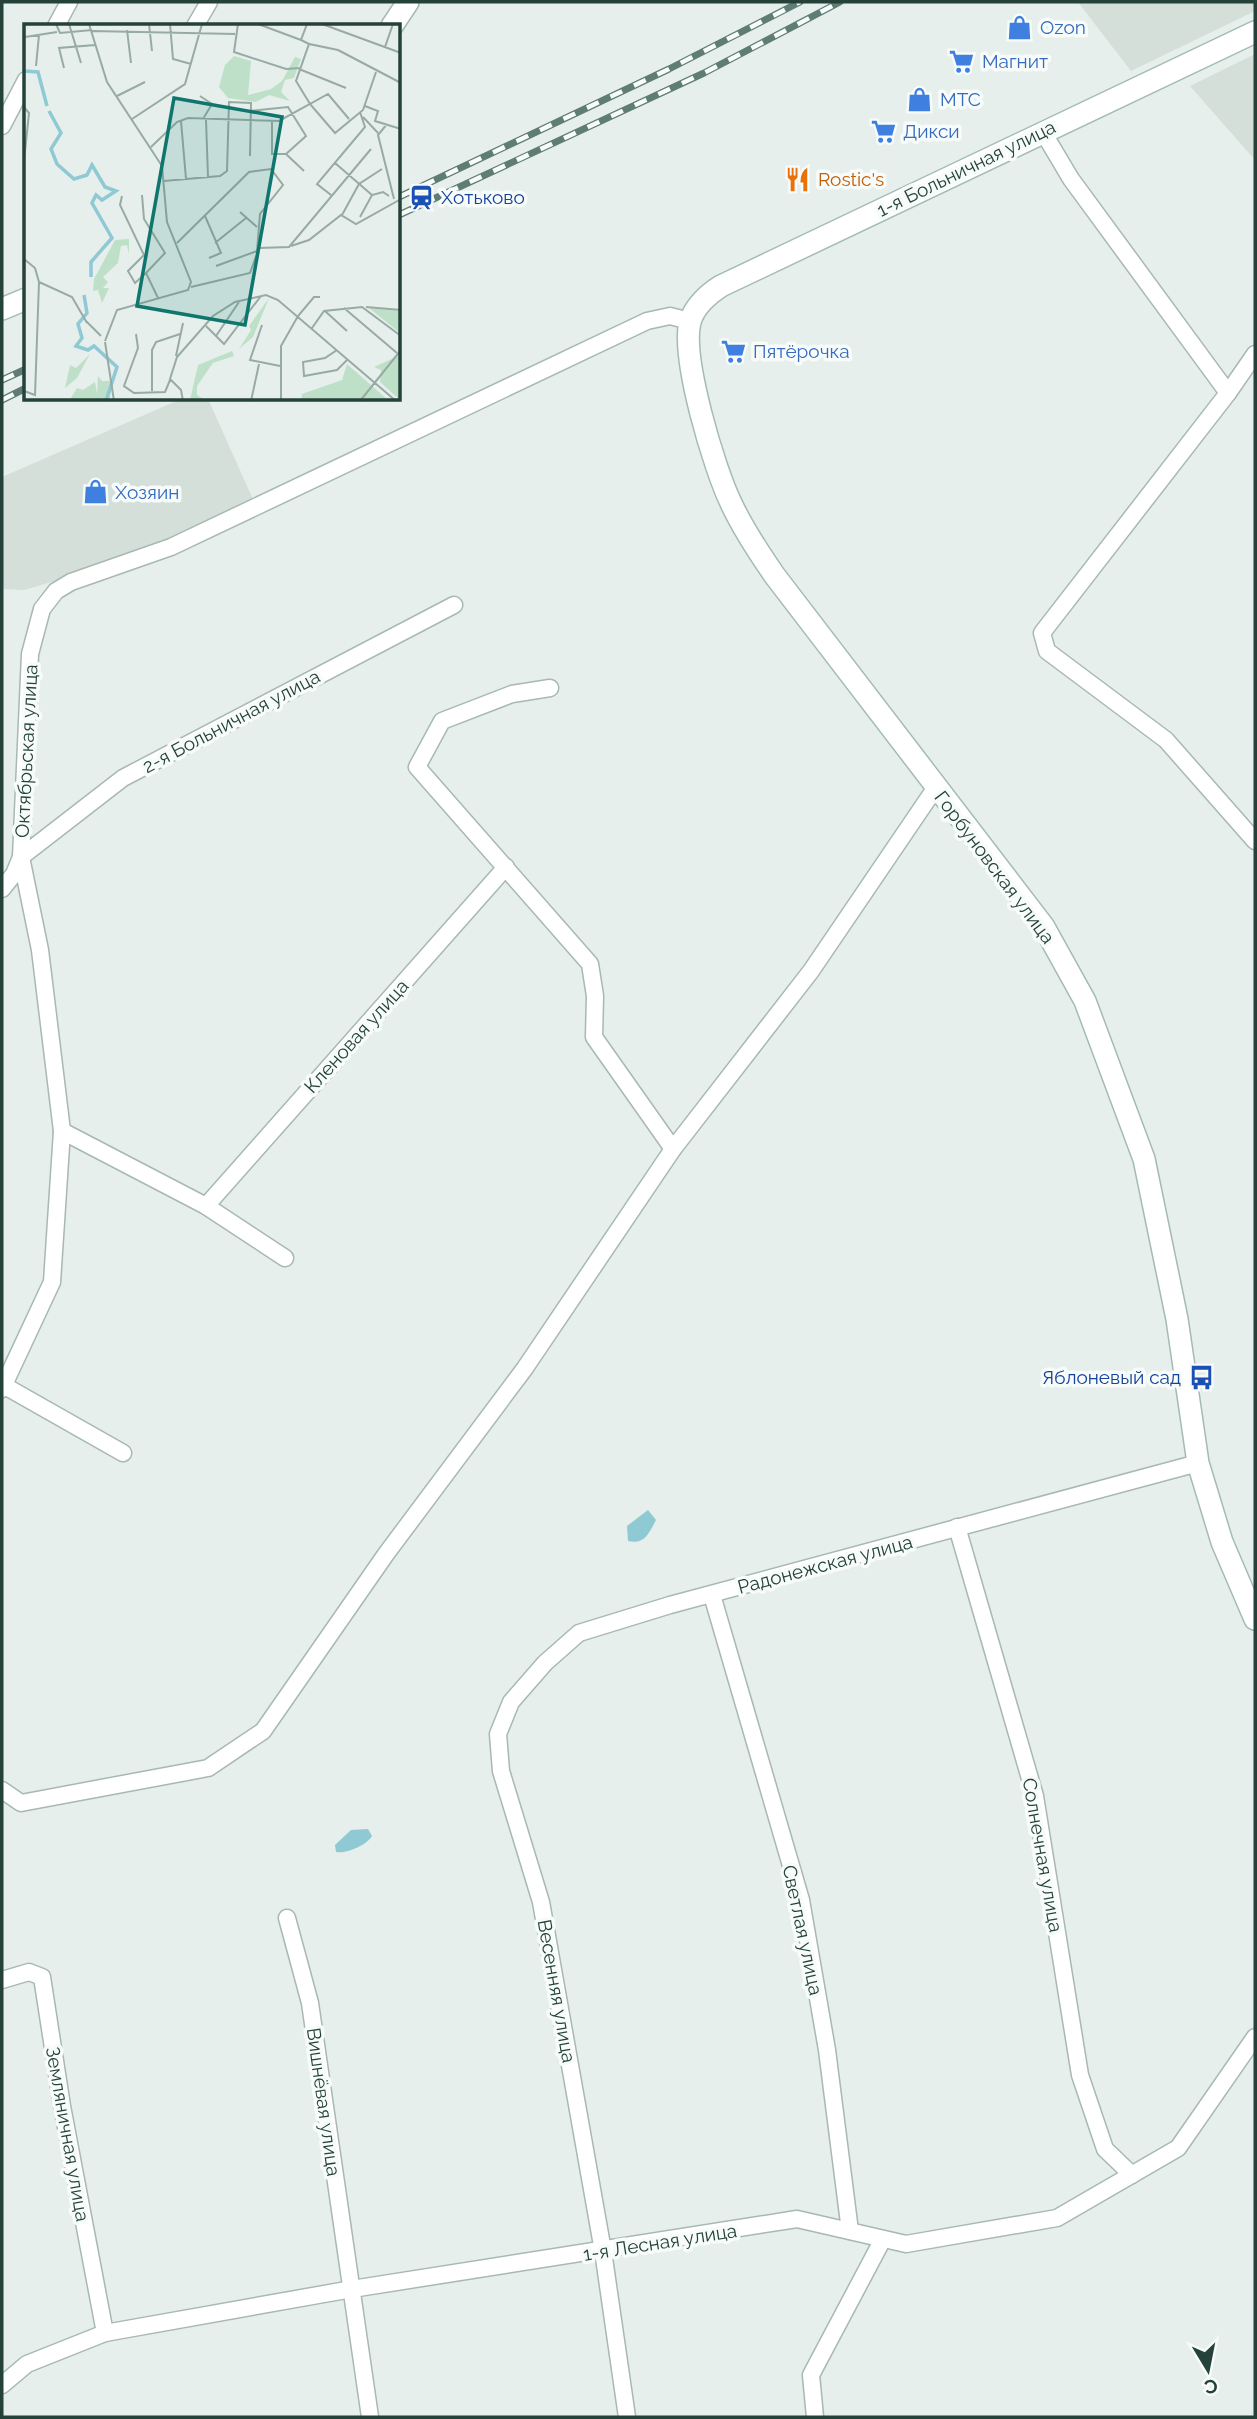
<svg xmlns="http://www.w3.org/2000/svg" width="1257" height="2419" font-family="Raleway,sans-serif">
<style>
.built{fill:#d4dfda}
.water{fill:#8ec9d4}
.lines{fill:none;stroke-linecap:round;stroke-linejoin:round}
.street-casing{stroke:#a8b8b2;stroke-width:19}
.secondary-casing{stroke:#a4bbb3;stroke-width:24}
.street{stroke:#fff;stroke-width:16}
.secondary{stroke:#fff;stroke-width:21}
.rail-casing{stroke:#5f7d75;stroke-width:7}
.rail{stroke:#f7fbf9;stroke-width:4.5;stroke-dasharray:13;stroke-linecap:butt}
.labels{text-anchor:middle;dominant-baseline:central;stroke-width:7;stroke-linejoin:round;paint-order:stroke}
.shop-label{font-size:19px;fill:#366cbe;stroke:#f7fbf9;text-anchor:start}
.street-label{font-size:19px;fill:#24423a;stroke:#f7fbf9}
.food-label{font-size:19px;fill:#c56008;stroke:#f7fbf9;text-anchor:start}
.transit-label{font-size:19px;fill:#164399;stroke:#f7fbf9;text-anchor:start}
.inset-river{fill:none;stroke:#8ec9d4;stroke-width:3.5}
.inset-road{fill:none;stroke:#98aaa4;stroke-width:2}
.view{fill:#0f766e;fill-opacity:0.15;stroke:#0f766e;stroke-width:3.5}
.inset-edge{fill:none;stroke:#24423a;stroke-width:3.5}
</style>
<rect width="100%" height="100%" fill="#e6efeb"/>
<!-- built -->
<g class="built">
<polygon points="1078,2 1255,2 1255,11 1131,71"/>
<polygon points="1255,54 1255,160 1190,86"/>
<polygon points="181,399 208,399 256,506 171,547 24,590 2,589 2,477"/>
</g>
<!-- water -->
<g class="water">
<path d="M648,1510l8,10c-7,13 -11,25 -28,21l-1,-15z"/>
<path d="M368,1829l4,7c-5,9 -26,18 -36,16l-1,-7 16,-15z"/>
</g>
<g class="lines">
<defs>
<g id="street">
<polyline points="56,26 69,2"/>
<polyline points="195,26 209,2"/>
<polyline points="2,126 26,80"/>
<polyline points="1043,132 1071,179 1228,393 1042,633 1047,651 1166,740 1255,841"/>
<polyline points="1228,393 1255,354"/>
<polyline points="550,688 512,694 442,721 417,767 590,964 595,996 594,1037 673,1149"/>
<polyline points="2,889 14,874 21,857 30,654 42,609 56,591 71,582 171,547 647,321 670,316 690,321"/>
<polyline points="62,1131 206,1206 285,1258"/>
<polyline points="206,1206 506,867"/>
<polyline points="3,1385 123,1453"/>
<polyline points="2,1389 52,1282 62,1131 40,950 21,857 123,778 454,605"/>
<polyline points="957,1527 1035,1796 1080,2075 1105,2149 1132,2175"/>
<polyline points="712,1595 801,1900 827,2050 850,2231"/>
<polyline points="2,1790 21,1803 208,1768 263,1731 386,1554 525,1368 673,1149 811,971 936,787"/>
<polyline points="287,1918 310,2003 370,2417"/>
<polyline points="2,1980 29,1972 42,1977 62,2106 105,2333"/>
<polyline points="2,2385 27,2364 105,2333 352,2289 797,2219 906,2244 1057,2218 1178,2148 1255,2037"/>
<polyline points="627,2417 603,2251 541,1902 501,1771 498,1734 511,1702 545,1663 579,1633 670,1605 1198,1463"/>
<polyline points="815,2417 811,2375 883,2239"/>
</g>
<g id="secondary">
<polyline points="392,26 408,2"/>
<path d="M1255,32l-534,254c-13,8 -27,21 -31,36 -9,36 24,146 41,181 12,26 28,50 44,73l269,351 41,74 59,158 33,160 21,144 24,79 33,77"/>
<polyline points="2,309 26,299"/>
</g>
</defs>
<!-- street casing -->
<use href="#street" class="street-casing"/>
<!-- secondary casing -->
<use href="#secondary" class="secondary-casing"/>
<!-- street -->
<use href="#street" class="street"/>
<!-- secondary -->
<use href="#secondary" class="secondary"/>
<defs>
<g id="rail">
<polyline points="399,197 669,69 800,2"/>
<polyline points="399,215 704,73 840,2"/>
<polyline points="2,380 26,369"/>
<polyline points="2,400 26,388"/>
</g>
</defs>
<!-- rail casing -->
<use href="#rail" class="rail-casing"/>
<!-- rail -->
<use href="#rail" class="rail"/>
</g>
<!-- icons -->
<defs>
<symbol id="shop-bare" viewBox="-9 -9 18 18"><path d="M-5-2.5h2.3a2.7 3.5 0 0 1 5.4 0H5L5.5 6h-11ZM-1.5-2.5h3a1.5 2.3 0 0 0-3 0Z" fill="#3f7fe0" stroke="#f7fbf9" stroke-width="2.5" paint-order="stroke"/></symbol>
<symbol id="supermarket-bare" viewBox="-9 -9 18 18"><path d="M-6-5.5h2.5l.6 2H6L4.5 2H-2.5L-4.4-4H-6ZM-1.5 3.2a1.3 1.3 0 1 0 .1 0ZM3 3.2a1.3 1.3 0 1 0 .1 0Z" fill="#3f7fe0" stroke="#f7fbf9" stroke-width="2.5" paint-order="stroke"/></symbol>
<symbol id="restaurant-bare" viewBox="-9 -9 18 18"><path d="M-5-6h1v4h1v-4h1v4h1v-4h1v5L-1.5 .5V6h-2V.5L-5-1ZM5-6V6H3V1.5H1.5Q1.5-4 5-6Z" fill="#e8710a" stroke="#f7fbf9" stroke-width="2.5" paint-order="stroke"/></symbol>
<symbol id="station-bare" viewBox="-9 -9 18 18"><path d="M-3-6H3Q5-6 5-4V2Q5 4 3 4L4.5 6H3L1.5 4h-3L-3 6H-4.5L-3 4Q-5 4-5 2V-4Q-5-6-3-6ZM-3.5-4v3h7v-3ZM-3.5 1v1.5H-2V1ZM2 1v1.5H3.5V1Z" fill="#1a4fb4" stroke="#f7fbf9" stroke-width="2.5" paint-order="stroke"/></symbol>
<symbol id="bus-bare" viewBox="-9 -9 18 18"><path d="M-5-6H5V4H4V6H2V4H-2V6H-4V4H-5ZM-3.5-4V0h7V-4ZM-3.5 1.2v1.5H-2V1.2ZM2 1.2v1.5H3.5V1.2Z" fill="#1a4fb4" stroke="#f7fbf9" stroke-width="2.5" paint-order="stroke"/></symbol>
</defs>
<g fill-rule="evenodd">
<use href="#shop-bare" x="1002" y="10" width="35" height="35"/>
<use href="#supermarket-bare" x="944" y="44" width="35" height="35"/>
<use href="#shop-bare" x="902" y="82" width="35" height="35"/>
<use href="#supermarket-bare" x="866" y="114" width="35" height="35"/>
<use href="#restaurant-bare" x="780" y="162" width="35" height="35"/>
<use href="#station-bare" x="404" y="180" width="35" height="35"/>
<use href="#supermarket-bare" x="716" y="334" width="35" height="35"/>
<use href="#shop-bare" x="78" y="474" width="35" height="35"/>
<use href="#bus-bare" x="1184" y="1360" width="35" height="35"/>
</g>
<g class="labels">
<!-- shop labels -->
<g class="shop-label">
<text x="1040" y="27">Ozon</text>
<text x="982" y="61">Магнит</text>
<text x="940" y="99">МТС</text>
<text x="903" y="131">Дикси</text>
<text x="753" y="351">Пятёрочка</text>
<text x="115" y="492">Хозяин</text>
</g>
<!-- street labels -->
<g class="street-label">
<text transform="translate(966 168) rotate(-26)">1-я Больничная улица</text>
<text transform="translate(231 721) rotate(-28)">2-я Больничная улица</text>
<text transform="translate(26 751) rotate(-87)">Октябрьская улица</text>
<text transform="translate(995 867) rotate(53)">Горбуновская улица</text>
<text transform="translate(356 1036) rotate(-48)">Кленовая улица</text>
<text transform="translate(825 1564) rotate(-15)">Радонежская улица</text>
<text transform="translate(1043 1855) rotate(80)">Солнечная улица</text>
<text transform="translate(803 1930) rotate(78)">Светлая улица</text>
<text transform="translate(557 1991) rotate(80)">Весенняя улица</text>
<text transform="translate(324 2102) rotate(82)">Вишнёвая улица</text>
<text transform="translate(68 2134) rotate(80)">Земляничная улица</text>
<text transform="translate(660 2242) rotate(-9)">1-я Лесная улица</text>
</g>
<!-- food labels -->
<g class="food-label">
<text x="818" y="179">Rostic's</text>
</g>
<!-- transit labels -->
<g class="transit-label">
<text x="441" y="197">Хотьково</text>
<text x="1181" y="1377" text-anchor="end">Яблоневый сад</text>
</g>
</g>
<!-- overview -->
<g transform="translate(24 24)">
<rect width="376" height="376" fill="#e6efeb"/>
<path d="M210,32l17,5 -3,34 23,-6 11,-8 13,-24 6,2 -7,19 -9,2 -4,12 9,9 -21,-6 -13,7 -28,-4 -9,-11 6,-22zM105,215v15l-2,-9 -6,1 -3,17 -15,14 5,5 -5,6h6l-7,15 -4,-13 -5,1 1,-12 21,-39zM245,274l-16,39 -14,12 12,-19 -2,-4zM345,284l31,3v22zM208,327l2,5 -21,7 -16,23v9l8,5h-15l8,-35zM66,330l-13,24 -12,10 5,-23 6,3zM374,332l2,2v42l-20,-18 1,-12 -7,-3zM323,340l41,36 -87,1 1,-7 40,-14zM74,352l4,5h9l-1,19 -41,1 8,-13 6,2 12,-8 2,12z" fill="#bfe0c8"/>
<path class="inset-river" d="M0,47l14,1 9,34M25,87l12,22 -10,16 6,15 17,15 13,-4 5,-10 13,22 11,4 -14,9 -6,-5 -4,8 20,35 -21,24v15M60,271l3,18 -9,11 4,14 -6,8 12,4 6,-4 23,21 -11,34"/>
<path class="inset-road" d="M32,0l4,9 32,-3M45,0l12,39M65,0l18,58 55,84 5,56 24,60 -3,8 -71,20 -12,31M125,0l3,27M146,0l3,35 18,5M214,0l-4,28 52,17 14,-1M234,0l43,16M283,0l-6,16 8,4M298,0l79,29M103,6l4,33M68,7l143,3M1,13l32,-5M361,23l8,-23M314,26l63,33M12,42l3,-31M40,44l-5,-20 36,-3M275,45l47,19M93,72l28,-14M176,72l12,8 -9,15M341,82l13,5 -3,10 26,8M0,83l5,6 -5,48M226,87l38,-4 18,29 -20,18M339,93l15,16M108,95l53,-35 17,-60M325,95l-21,-25 -18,10 25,29 28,-23 13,-38M182,96l2,57M157,97l5,58M248,98v32h14l18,17M363,100l-9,11 16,64M127,123l26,-25 11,-4 91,3 31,-17 -14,-23 13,-37 29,6M311,139l37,32M140,157l56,-5 7,-5 2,-69 22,1 -1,53M118,171l2,24 21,34 -19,20 12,25M307,171l-14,-11 48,-57 -5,-15M98,172l-2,9 24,50 -16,16 7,12 11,-10M216,188l17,15M318,191l17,-31 23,-15M181,192l16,37 -12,5M336,193l12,-22 11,-3 6,4M153,219l72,-71 22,-3 12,16 -23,29 -3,37 -41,15M191,219l31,-25M267,222l18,-6 32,-25 15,9 45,-25M0,235l11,9 4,14 33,15 15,26M167,263l59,-14 9,-25 30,-1 82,-98M342,283l35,3M320,284l53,45M301,287l22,20M62,297l15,15M238,301l-12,35 30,6M182,302l18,18 37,-48M288,304l12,-17 38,-4 39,29M112,310l2,14 -14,38 10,7 31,-1 5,-12M192,312l23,-34M81,318l9,59M313,326l-12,8 -22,4 1,14 33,-6 11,-11M152,332l7,-33M0,367l11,4 4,-113M128,367v-41l4,-8 24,-8M159,377l-2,-11 -11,-11 7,-22 36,-41 22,-14 31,-7 12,5 118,101M227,377l8,-37M257,377v-55l17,-30 16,-19h6M336,377l41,-51"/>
<path class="view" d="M150,74l108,19 -37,208 -108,-19z"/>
<rect width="376" height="376" class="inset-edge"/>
</g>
<!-- border -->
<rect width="1257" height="2419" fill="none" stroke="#24423a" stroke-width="7"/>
<!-- north arrow -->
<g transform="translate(1208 2370) rotate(170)" stroke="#f7fbf9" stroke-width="5" paint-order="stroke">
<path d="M0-5L12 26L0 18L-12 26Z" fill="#24423a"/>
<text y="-10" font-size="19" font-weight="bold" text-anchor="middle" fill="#24423a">С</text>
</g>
</svg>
